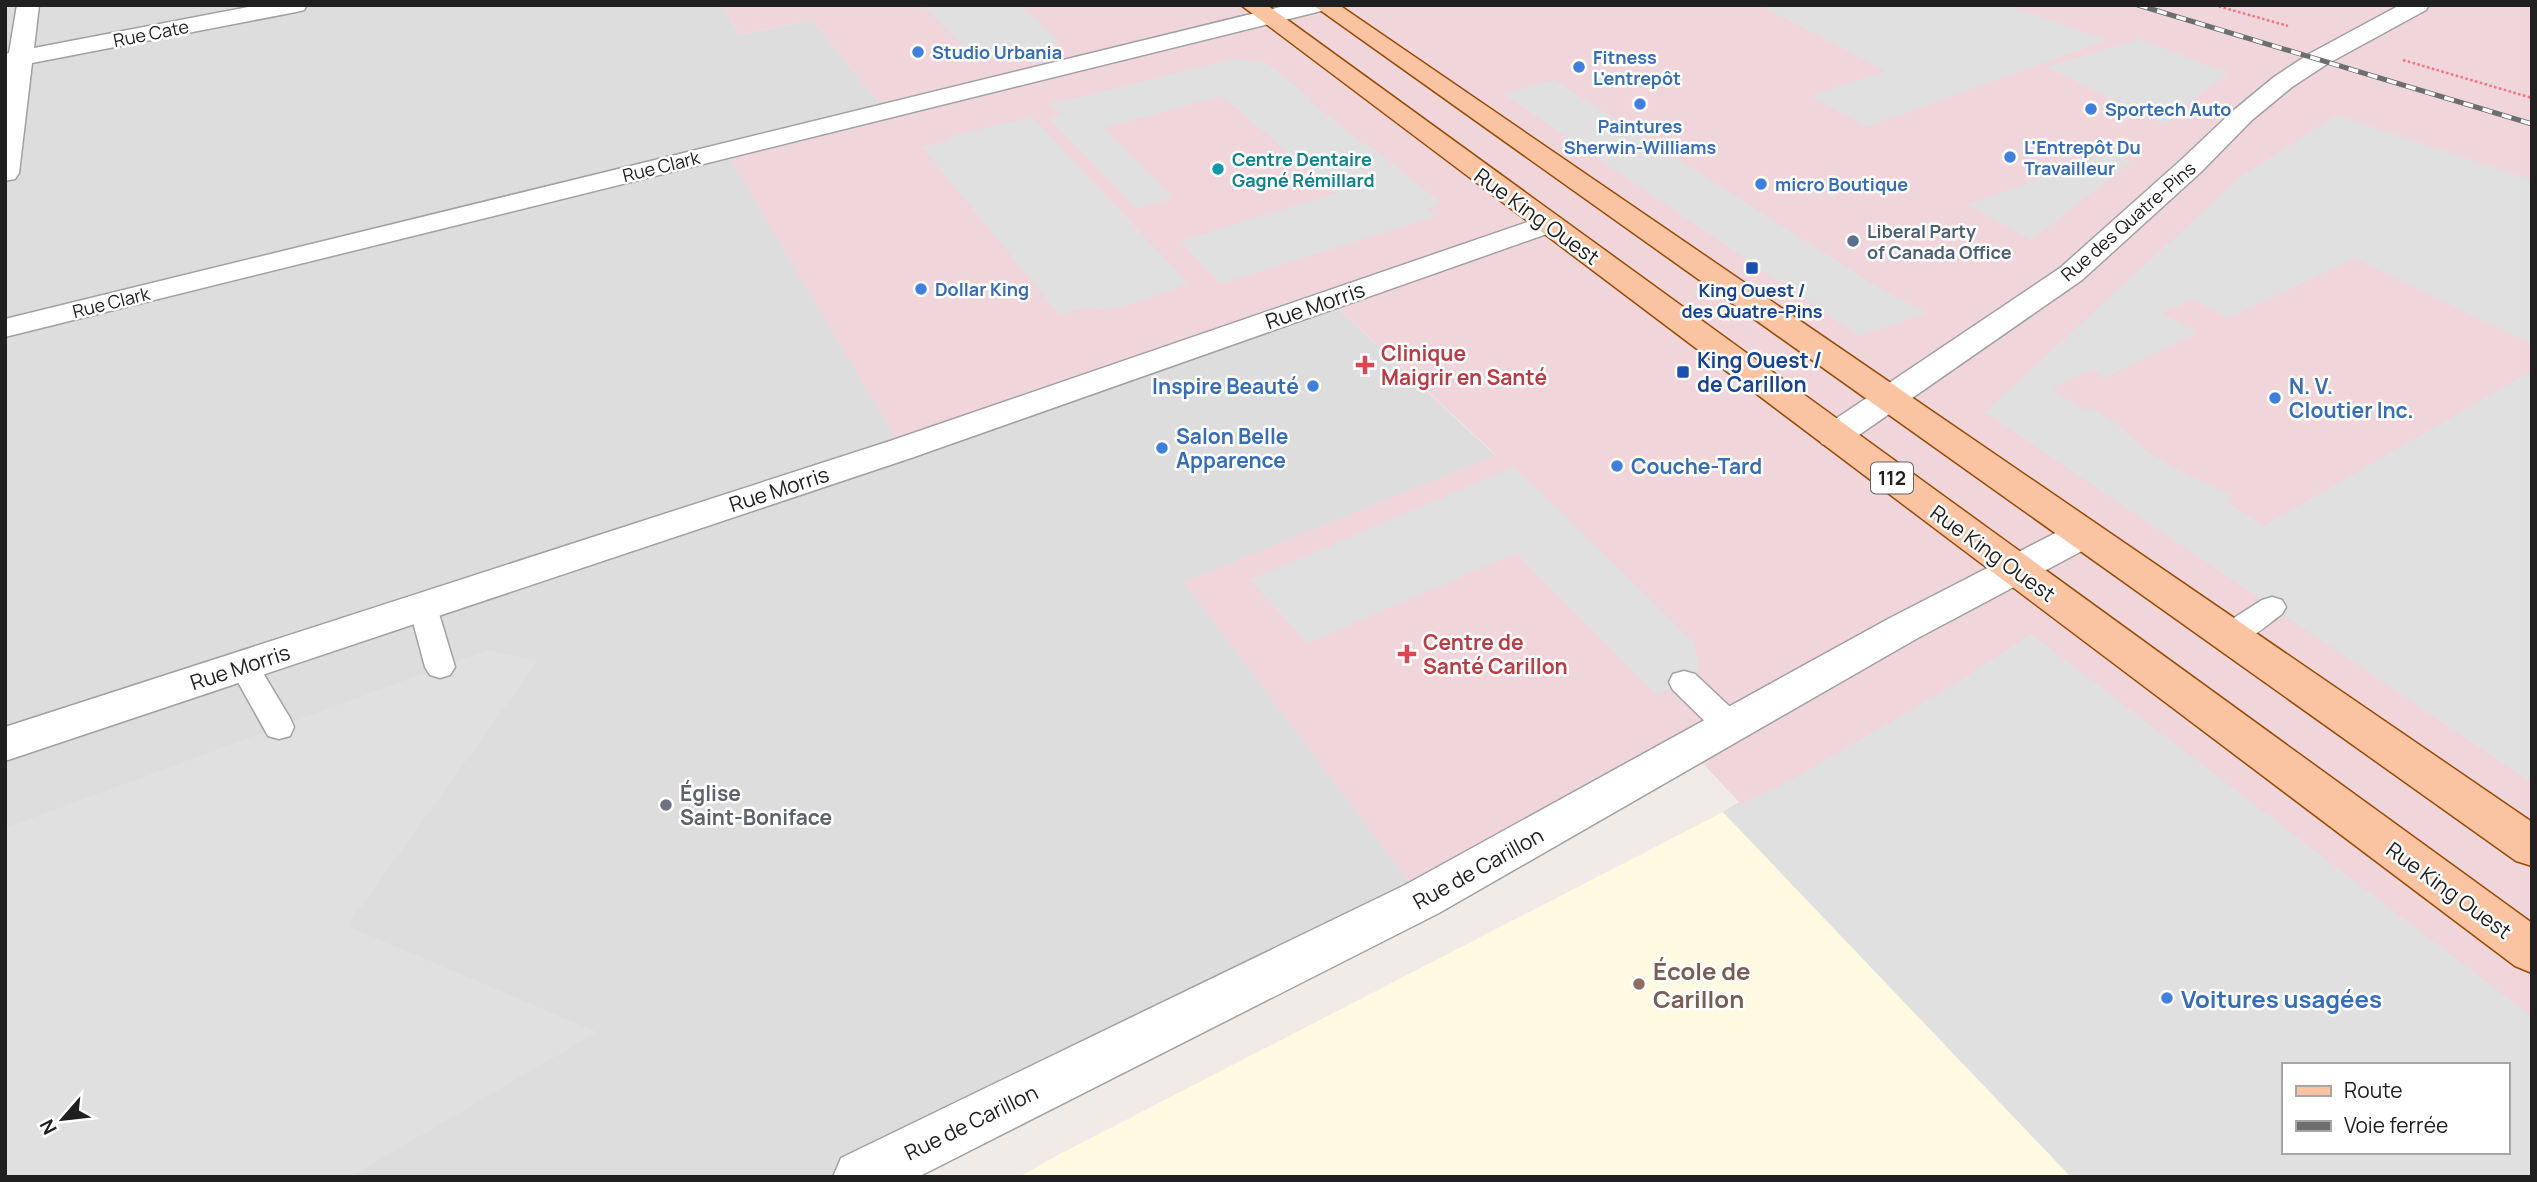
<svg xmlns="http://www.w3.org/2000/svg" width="2537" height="1182" font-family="Manrope,sans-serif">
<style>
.residential{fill:#dedddd}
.commercial{fill:#f0d6da;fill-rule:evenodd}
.education{fill:#fef9e1}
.parking{fill:#e0e0e0;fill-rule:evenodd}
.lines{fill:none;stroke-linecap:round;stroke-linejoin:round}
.service-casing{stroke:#a1a1a1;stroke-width:3}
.minor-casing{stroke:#a1a1a1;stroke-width:3}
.primary-casing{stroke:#984a04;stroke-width:3}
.path{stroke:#f6717d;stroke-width:2.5;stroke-dasharray:2.5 2.5;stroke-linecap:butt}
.service{fill:#fff;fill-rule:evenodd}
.minor{fill:#fff;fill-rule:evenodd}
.primary{fill:#fac3a2;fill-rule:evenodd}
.rail-casing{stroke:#6e6e6e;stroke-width:5}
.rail{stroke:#fff;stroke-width:3.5;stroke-dasharray:10;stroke-linecap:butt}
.shop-dot{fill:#3f7fe0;stroke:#fff;stroke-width:2.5}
.culture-dot{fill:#0f9aa8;stroke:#fff;stroke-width:2.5}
.service-dot{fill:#5c6f8a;stroke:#fff;stroke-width:2.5}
.transit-dot{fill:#1a4fb4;stroke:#fff;stroke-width:2.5}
.health-dot{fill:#e0444e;stroke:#fff;stroke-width:2.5}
.worship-dot{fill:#6b7280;stroke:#fff;stroke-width:2.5}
.education-dot{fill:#8d6e63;stroke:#fff;stroke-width:2.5}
.labels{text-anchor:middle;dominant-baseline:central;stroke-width:5;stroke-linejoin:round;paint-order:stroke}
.far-street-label{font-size:18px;fill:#202020;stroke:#fff}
.far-shop-label{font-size:18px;font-weight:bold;fill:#366cbe;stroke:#fff;text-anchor:start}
.far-culture-label{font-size:18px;font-weight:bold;fill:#0d838f;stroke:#fff;text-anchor:start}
.far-service-label{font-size:18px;font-weight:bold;fill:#4e5e75;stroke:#fff;text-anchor:start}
.far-transit-label{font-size:18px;font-weight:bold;fill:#164399;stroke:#fff}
.shield{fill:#fff;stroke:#636363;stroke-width:2}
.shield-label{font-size:19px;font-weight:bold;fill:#202020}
.street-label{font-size:21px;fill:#202020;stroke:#fff}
.health-label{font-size:21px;font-weight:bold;fill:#be3a42;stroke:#fff;text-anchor:start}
.transit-label{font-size:21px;font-weight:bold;fill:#164399;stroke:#fff;text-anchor:start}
.shop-label{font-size:21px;font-weight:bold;fill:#366cbe;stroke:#fff;text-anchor:start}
.worship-label{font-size:21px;font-weight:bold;fill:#5b616d;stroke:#fff;text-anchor:start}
.near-education-label{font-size:24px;font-weight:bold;fill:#785e54;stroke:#fff;text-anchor:start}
.near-shop-label{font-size:24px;font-weight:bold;fill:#366cbe;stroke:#fff;text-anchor:start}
</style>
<rect width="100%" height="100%" fill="#f0ebe6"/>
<!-- residential -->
<polygon class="residential" points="5,5 722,5 740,35 812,20 886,111 1329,300 1496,456 1422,899 860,1177 5,1177"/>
<!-- commercial -->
<path class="commercial" d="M722,5h1810v1172h-461l-348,-365 16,-10 -48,-51 -269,148 -238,-317 312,-127 -167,-155 -427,149 -177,-299 160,-40 -73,-90 -72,15zM2283,1065h224v87h-224z"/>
<!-- education -->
<polygon class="education" points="1723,812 2071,1177 1019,1177 1058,1155"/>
<!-- parking -->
<g class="parking">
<polygon points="922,5 1021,5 1061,43 976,59"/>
<polygon points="1760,5 2007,5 2106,40 1867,127 1811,96 1886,71"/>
<polygon points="2140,39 2228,74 2192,100 2165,125 2047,67"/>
<polygon points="1236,59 1266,63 1275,70 1310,98 1310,101 1363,144 1373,148 1441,203 1427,209 1436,216 1220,284 1181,241 1336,193 1222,96 1104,128 1174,198 1137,209 1048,117 1062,113 1046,105"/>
<polygon points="1554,80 1882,290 1927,313 1859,336 1504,94"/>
<polygon points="2336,115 2532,180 2532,344 2354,258 2229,318 2193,299 2162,313 2197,333 2104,378 2091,369 2051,389 2085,411 2091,408 2117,425 2149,453 2174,468 2232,496 2225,501 2264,526 2532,371 2532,783 1985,412 2241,177"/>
<polygon points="1032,117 1189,284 1128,305 1100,310 1088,307 1060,315 922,147 948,141 952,136"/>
<polygon points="2112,152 2131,162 2031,240 1968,205"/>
<polygon points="1514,467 1695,643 1699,675 1657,695 1516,553 1308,643 1250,580"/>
<path d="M2031,634l501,383v160h-461l-348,-365 70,-33 151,-88zM2283,1065h224v87h-224z"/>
<polygon points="487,650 538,661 347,926 597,1032 350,1177 5,1177 5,828"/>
</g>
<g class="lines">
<defs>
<g id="service">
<polygon points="423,597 433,600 437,607 455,667 450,675 440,678 430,675 425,667 409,607 413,600"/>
<path d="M2272,597l10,3 4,7 -4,7c-18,13 -42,37 -64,30l-4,-8 4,-8 44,-28z"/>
<polygon points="244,655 254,658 290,718 294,727 290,736 279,739 268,736 229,666 234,658"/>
<polygon points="1684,671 1695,674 1742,718 1746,727 1742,736 1731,739 1720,736 1673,690 1669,682 1673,674"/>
</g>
<g id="minor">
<polygon points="17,5 39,5 34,48 259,5 307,5 304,10 296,12 32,63 19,173 15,179 5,181 5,54 9,53"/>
<polygon points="1288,5 1328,5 1325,10 5,337 5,319"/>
<polygon points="2400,5 2429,5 2426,10 2327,64 2292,87 2252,120 2201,172 2082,280 1846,444 1834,447 1822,444 1817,436 1822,428 2060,268 2181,160 2234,110 2274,77 2309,54"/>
<polygon points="1548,215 1558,218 1562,224 1558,230 914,457 5,761 5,727 890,441"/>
<polygon points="2082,522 2095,526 2100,535 2095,544 1916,639 1439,913 918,1177 833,1177 841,1158 1405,885 1888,619 2069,526"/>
</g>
<g id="primary">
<polygon points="1241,5 1267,5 2532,923 2532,973 2515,966"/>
<polygon points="1313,5 1339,5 2532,822 2532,866 2516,861"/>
</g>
</defs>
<!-- service casing -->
<use href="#service" class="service-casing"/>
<!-- minor casing -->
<use href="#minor" class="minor-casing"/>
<!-- primary casing -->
<use href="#primary" class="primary-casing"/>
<!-- path -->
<g class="path">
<polyline points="2214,5 2288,26"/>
<polyline points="2403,60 2532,98"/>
</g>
<!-- service -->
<use href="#service" class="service"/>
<!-- minor -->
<use href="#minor" class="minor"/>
<!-- primary -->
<use href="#primary" class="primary"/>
<defs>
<polyline id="rail" points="2138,5 2532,124"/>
</defs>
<!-- rail casing -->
<use href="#rail" class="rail-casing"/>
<!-- rail -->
<use href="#rail" class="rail"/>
</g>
<!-- markers -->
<g class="shop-dot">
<circle cx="918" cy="52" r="7"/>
<circle cx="1579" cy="67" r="7"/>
<circle cx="1640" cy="104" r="7"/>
<circle cx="2091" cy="109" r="7"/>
<circle cx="2010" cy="157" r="7"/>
<circle cx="1761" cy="184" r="7"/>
<circle cx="921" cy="289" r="7"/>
<circle cx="1313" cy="386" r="7"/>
<circle cx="2275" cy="398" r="7"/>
<circle cx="1162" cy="448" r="7"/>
<circle cx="1617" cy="466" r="7"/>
<circle cx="2167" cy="998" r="7"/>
</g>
<circle class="culture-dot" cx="1218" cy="169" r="7"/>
<circle class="service-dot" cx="1853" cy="241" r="7"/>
<g class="transit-dot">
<rect x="1745" y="261" width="14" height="14" rx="3.5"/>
<rect x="1676" y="365" width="14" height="14" rx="3.5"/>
</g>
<g class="health-dot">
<path d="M1361.5 354.5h7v7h7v7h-7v7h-7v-7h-7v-7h7z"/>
<path d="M1403.5 643.5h7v7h7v7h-7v7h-7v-7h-7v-7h7z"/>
</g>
<circle class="worship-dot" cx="666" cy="805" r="7"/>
<circle class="education-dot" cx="1639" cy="984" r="7"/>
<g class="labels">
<!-- far-street labels -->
<g class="far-street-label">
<text transform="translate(151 33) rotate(-11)">Rue Cate</text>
<text transform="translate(661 166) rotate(-14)">Rue Clark</text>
<text transform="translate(2128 221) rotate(-41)">Rue des Quatre-Pins</text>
<text transform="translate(111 302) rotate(-14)">Rue Clark</text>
</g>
<!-- far-shop labels -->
<g class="far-shop-label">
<text x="932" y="52">Studio Urbania</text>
<text x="1593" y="57">Fitness<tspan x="1593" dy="21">L'entrepôt</tspan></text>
<text x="2105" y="109">Sportech Auto</text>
<text x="1640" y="126" text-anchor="middle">Paintures<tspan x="1640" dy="21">Sherwin-Williams</tspan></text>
<text x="2024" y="147">L'Entrepôt Du<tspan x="2024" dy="21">Travailleur</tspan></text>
<text x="1775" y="184">micro Boutique</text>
<text x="935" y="289">Dollar King</text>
</g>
<!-- far-culture labels -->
<g class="far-culture-label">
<text x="1232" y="159">Centre Dentaire<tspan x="1232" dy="21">Gagné Rémillard</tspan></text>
</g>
<!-- far-service labels -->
<g class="far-service-label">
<text x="1867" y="231">Liberal Party<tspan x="1867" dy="21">of Canada Office</tspan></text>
</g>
<!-- far-transit labels -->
<g class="far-transit-label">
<text x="1752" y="290">King Ouest /<tspan x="1752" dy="21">des Quatre-Pins</tspan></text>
</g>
<!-- shield labels -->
<rect class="shield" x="1871" y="462.5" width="42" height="31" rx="5"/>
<g class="shield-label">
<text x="1892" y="478">112</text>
</g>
<!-- street labels -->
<g class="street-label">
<text transform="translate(1537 216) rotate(36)">Rue King Ouest</text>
<text transform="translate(1315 305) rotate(-19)">Rue Morris</text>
<text transform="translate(779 489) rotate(-18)">Rue Morris</text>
<text transform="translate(1993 553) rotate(36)">Rue King Ouest</text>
<text transform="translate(240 667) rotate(-18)">Rue Morris</text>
<text transform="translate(1478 868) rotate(-29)">Rue de Carillon</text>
<text transform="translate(2449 890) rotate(36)">Rue King Ouest</text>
<text transform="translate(971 1122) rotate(-26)">Rue de Carillon</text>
</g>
<!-- health labels -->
<g class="health-label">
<text x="1381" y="353">Clinique<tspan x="1381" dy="24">Maigrir en Santé</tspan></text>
<text x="1423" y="642">Centre de<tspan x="1423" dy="24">Santé Carillon</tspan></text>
</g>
<!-- transit labels -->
<g class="transit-label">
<text x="1697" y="360">King Ouest /<tspan x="1697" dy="24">de Carillon</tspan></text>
</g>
<!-- shop labels -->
<g class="shop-label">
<text x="1299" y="386" text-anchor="end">Inspire Beauté</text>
<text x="2289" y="386">N. V.<tspan x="2289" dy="24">Cloutier Inc.</tspan></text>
<text x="1176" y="436">Salon Belle<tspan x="1176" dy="24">Apparence</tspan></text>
<text x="1631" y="466">Couche-Tard</text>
</g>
<!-- worship labels -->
<g class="worship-label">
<text x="680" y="793">Église<tspan x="680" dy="24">Saint-Boniface</tspan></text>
</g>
<!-- near-education labels -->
<g class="near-education-label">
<text x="1653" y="970">École de<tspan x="1653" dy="28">Carillon</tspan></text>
</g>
<!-- near-shop labels -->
<g class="near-shop-label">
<text x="2181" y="998">Voitures usagées</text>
</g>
</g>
<!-- border -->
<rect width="2537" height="1182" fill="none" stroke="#202020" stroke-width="14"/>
<!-- legend -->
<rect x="2282" y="1063" width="228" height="91" fill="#ffffff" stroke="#a6a6a6" stroke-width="2"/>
<rect x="2296" y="1086" width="35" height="10" fill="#fac3a2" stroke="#a6a6a6" stroke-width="2"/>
<text x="2344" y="1098" font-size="21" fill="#202020">Route</text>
<rect x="2296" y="1121" width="35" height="10" fill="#6e6e6e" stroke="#a6a6a6" stroke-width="2"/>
<text x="2344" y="1133" font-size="21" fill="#202020">Voie ferrée</text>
<!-- north arrow -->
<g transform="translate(63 1119) rotate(242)" stroke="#ffffff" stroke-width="5" paint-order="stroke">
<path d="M0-5L12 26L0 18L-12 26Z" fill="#202020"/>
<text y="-10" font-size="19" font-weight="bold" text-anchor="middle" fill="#202020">N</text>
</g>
</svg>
